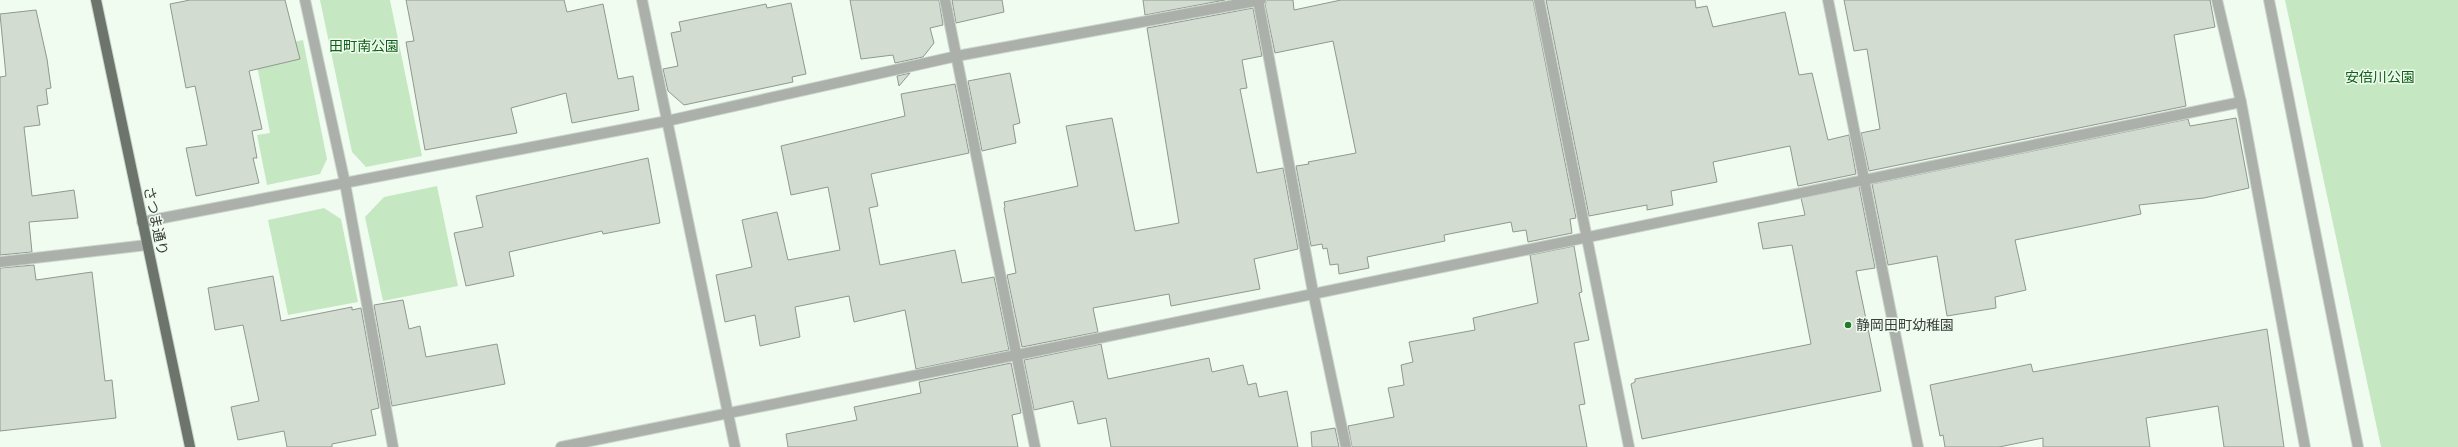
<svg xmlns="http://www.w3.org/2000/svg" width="2458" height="447" font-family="'Roboto Condensed','Noto Sans JP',sans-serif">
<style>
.green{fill:#c5e8c3}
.building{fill:#d2dcd1;stroke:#8f998f}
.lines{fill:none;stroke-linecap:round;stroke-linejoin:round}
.minor-casing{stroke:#ccd6cc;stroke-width:12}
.major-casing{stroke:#ccd6cc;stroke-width:12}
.minor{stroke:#abb0ab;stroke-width:10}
.major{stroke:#6c746c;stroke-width:10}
.poi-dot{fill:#237b28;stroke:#f1fcf0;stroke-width:1.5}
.labels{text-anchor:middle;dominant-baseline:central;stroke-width:3;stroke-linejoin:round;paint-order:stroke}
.park-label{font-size:14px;fill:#0e6116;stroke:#f1fcf0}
.street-label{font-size:14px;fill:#3a3e3a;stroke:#f1fcf0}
.poi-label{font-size:14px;fill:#3a3e3a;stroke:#f1fcf0;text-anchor:start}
</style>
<rect width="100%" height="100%" fill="#f1fcf0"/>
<!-- green -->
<g class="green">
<polygon points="320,0 390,0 422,156 366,167 352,152"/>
<polygon points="2285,0 2458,0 2458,447 2381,447"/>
<polygon points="303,40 327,159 320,174 267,185 257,135 270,133 254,50"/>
<polygon points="437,186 458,286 383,301 365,217 384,197"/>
<polygon points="324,208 341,219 358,302 288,315 268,220"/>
</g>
<!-- building -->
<g class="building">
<polygon points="190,0 285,0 300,59 249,71 262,129 252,131 257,158 253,158 259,183 196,196 186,148 207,145 195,86 186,88 170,4"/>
<polygon points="406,0 564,0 567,12 603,4 618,79 633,76 639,110 572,123 566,93 511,108 517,133 425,150 406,42 414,41"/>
<polygon points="850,0 939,0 943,25 930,28 934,43 923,57 895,63 893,55 861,59"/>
<polygon points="952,0 1002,0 1004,12 956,23"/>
<polygon points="1143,0 1225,0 1145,15"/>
<polygon points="1267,0 1293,0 1294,10 1341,0 1533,0 1576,218 1570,219 1572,233 1528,242 1526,230 1513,232 1511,222 1444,235 1445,241 1367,257 1369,268 1339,274 1338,264 1330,265 1327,248 1323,249 1322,244 1311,246 1296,166 1309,164 1308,162 1356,153 1333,41 1275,53 1265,5"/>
<polygon points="1546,0 1695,0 1696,8 1707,6 1713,27 1785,12 1799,75 1812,73 1828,140 1849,135 1856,174 1798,186 1790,146 1713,162 1717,182 1671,191 1673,205 1647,210 1647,205 1589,216"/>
<polygon points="1844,0 2210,0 2215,27 2174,35 2186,106 1869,171 1861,133 1880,129 1867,49 1854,51"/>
<polygon points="791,3 806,74 792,77 793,82 684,105 668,91 663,69 678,66 671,33 681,31 679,22 766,4 767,8"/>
<polygon points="1253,8 1262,56 1242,60 1247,88 1240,89 1257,173 1283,168 1298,249 1254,259 1260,289 1171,306 1169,294 1093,308 1098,332 1022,347 1007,275 1016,273 1004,208 1005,207 1004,202 1078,186 1066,126 1112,118 1135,231 1179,223 1147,28"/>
<polygon points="36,10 47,59 51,88 46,89 48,104 37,106 40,125 24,127 32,196 74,190 78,218 29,222 32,252 0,255 0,77 6,76 0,14"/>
<polygon points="910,73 899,86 897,76"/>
<polygon points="1010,73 1020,123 1013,125 1016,143 982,151 968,81"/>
<polygon points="955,84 969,153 871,174 878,206 869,208 880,265 955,250 962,283 994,277 1009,350 916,369 905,310 854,322 849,296 795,307 800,337 760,346 755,315 725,322 716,275 752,267 742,220 777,212 788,260 840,250 828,187 791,195 781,146 905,116 901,94"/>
<polygon points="2236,118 2249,188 2204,198 2139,205 2141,214 2015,240 2026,290 1995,297 1996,308 1947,316 1937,256 1888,265 1872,184 2188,119 2190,126"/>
<polygon points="648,158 660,223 603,234 602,231 509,252 514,276 466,286 454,233 483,227 476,196"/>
<polygon points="1859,186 1875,268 1856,271 1881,391 1642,439 1631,384 1635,382 1635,379 1811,344 1792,245 1763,249 1758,223 1805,215 1801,198"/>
<polygon points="1574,246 1582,292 1579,293 1589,340 1574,343 1585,404 1579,405 1587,447 1352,447 1348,426 1394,417 1388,388 1404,385 1401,365 1413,362 1409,342 1475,330 1473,318 1538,303 1530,255"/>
<polygon points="34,265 36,280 92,272 105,381 112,380 116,418 0,431 0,268"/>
<polygon points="273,276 281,321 352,307 352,310 361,308 379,408 371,410 376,435 332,444 332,447 287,447 284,431 238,440 231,407 259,401 243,325 215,330 208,288"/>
<polygon points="403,300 409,329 420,326 426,357 497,344 505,384 392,406 374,305"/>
<polygon points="2267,329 2284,447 2224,447 2218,406 2146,418 2150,447 2043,447 2043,438 1999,447 1945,447 1943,435 1940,436 1930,385 2031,364 2033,372"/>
<polygon points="1101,344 1108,379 1209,358 1212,372 1243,365 1248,385 1256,383 1259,397 1287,391 1298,447 1111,447 1106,418 1078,424 1073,401 1034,410 1024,360"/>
<polygon points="1011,363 1021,413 1012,415 1018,447 788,447 786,434 857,420 854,407 921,393 919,382"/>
<polygon points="1335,428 1339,447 1312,447 1311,432"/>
</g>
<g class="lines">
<defs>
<g id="minor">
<polyline points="305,0 345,183 393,447"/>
<polyline points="642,0 735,447"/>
<polyline points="945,0 1035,447"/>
<polyline points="1258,0 1313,292 1346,447"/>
<polyline points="1539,0 1629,447"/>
<polyline points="1828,0 1918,447"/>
<polyline points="2217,0 2241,102 2305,447"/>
<polyline points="2269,0 2358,447"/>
<polyline points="142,222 667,121 957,56 1261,0"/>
<polyline points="0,262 147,245"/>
<path d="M561,447c561,-110 1119,-233 1680,-345"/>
</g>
<polyline id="major" points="96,0 190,447"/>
</defs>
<!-- minor casing -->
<use href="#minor" class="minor-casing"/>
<!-- major casing -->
<use href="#major" class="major-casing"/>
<!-- minor -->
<use href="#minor" class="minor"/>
<!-- major -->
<use href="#major" class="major"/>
</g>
<!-- markers -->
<circle class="poi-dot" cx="1848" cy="325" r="4"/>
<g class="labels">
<!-- park labels -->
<g class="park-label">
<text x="364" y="46">田町南公園</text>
<text x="2380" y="77">安倍川公園</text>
</g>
<!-- street labels -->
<g class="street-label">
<text transform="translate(156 221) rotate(78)">さつま通り</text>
</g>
<!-- poi labels -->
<g class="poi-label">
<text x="1856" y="325">静岡田町幼稚園</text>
</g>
</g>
</svg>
